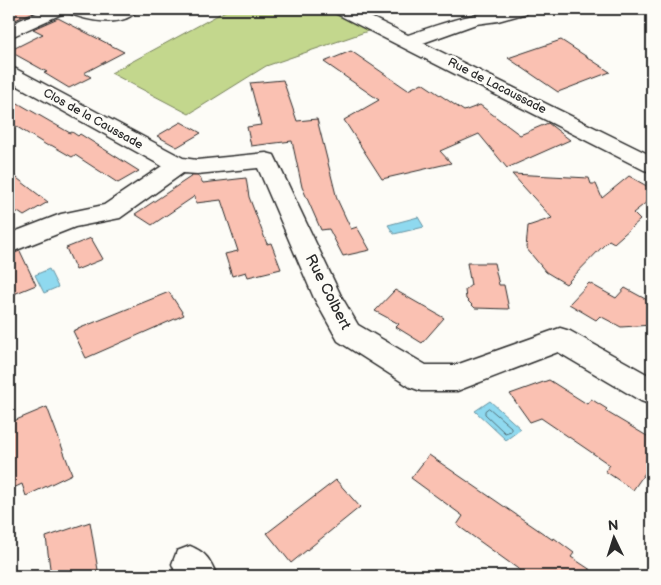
<svg xmlns="http://www.w3.org/2000/svg" width="661" height="585" font-family="'Balsamiq Sans',sans-serif">
<style>
.green{fill:#c3d78d;stroke:#77815c}
.water{fill:#8fd9ef;stroke:#6793a1}
.lines{fill:none;stroke-linecap:round;stroke-linejoin:round}
.shore{stroke:#537179;stroke-width:1}
.building{fill:#fac1b2;stroke:#2b2b2b}
.minor-casing{stroke:#2b2b2b;stroke-width:3}
.minor{fill:#fdfcf7;fill-rule:evenodd}
.labels{text-anchor:middle;dominant-baseline:central;stroke-width:5;stroke-linejoin:round;paint-order:stroke}
.far-street-label{font-size:12px;fill:#2b2b2b;stroke:#fdfcf7}
.street-label{font-size:15px;fill:#2b2b2b;stroke:#fdfcf7}
</style>
<rect width="100%" height="100%" fill="#fdfcf7"/>
<filter id="ink" filterUnits="userSpaceOnUse"><feTurbulence type="fractalNoise" baseFrequency=".02" numOctaves="2"/><feDisplacementMap in="SourceGraphic" scale="10" xChannelSelector="R" yChannelSelector="G"/><feConvolveMatrix kernelMatrix="1 2 1 2 8 2 1 2 1" color-interpolation-filters="sRGB"/></filter>
<g filter="url(#ink)">
<!-- green -->
<polygon class="green" points="229,9 327,9 371,30 266,66 189,114 111,73"/>
<!-- water -->
<g class="water">
<polygon points="418,217 424,227 394,234 388,225"/>
<polygon points="49,269 58,287 44,293 35,275"/>
<polygon points="490,401 521,429 506,440 475,411"/>
</g>
<g class="lines">
<!-- shore -->
<polygon class="shore" points="489,408 511,427 511,431 505,433 485,414 485,411"/>
</g>
<!-- building -->
<g class="building">
<polygon points="9,9 41,9 15,20 9,17"/>
<polygon points="58,18 83,31 124,52 84,73 91,77 69,88 44,73 47,72 9,51 43,34 33,29"/>
<polygon points="561,40 610,72 558,92 508,58"/>
<polygon points="351,51 408,90 422,83 464,111 480,105 520,135 548,123 570,140 507,168 479,134 440,151 451,163 382,179 344,120 379,100 324,62"/>
<polygon points="283,80 297,121 317,119 337,199 351,229 357,227 370,250 343,256 329,229 321,230 302,187 292,141 251,146 247,127 261,125 250,83"/>
<polygon points="9,98 70,133 72,132 78,136 80,134 139,171 118,183 75,155 72,157 51,145 48,146 9,122"/>
<polygon points="181,122 201,133 177,147 157,136"/>
<polygon points="9,172 48,202 24,216 18,212 9,214"/>
<polygon points="512,174 589,178 591,184 596,184 602,198 629,176 652,189 652,198 633,213 640,220 614,243 609,240 566,284 546,272 526,248 528,226 552,218"/>
<polygon points="192,176 198,176 203,183 246,178 249,197 267,244 271,243 281,269 248,277 246,272 232,276 225,254 238,251 221,200 196,203 195,196 152,225 135,214"/>
<polygon points="91,238 103,259 76,270 66,248"/>
<polygon points="20,251 36,285 9,296 9,255"/>
<polygon points="467,263 494,263 499,285 504,285 509,309 475,308 466,299 465,290 471,285"/>
<polygon points="589,283 616,298 625,288 649,301 652,314 652,325 621,327 600,316 596,320 569,304"/>
<polygon points="395,290 444,318 422,343 396,327 399,324 375,311"/>
<polygon points="169,292 184,315 86,358 73,331"/>
<polygon points="549,380 587,404 591,399 607,409 605,411 652,439 652,463 633,490 605,471 610,465 541,418 530,422 510,394"/>
<polygon points="47,407 72,474 26,496 22,484 9,490 9,423"/>
<polygon points="429,455 553,540 554,538 574,553 571,557 600,576 528,576 457,525 463,516 411,478"/>
<polygon points="336,480 360,507 291,563 267,533"/>
<polygon points="90,522 99,576 51,576 46,537"/>
</g>
<g class="lines">
<defs>
<g id="minor">
<path d="M45,9h44l12,2 14,-2h23c-14,21 -54,11 -72,3l-57,26v-13z"/>
<path d="M332,9h22l54,26c44,-15 75,-26 122,-26l-3,4 -29,8 -22,3 -53,19 229,113v16l-8,-2 -309,-157z"/>
<polygon points="9,67 16,69 183,158 197,160 266,153 274,155 341,296 358,325 426,365 456,365 560,328 570,331 652,377 652,405 641,401 558,352 457,391 421,391 410,387 338,341 314,298 258,168 197,174 183,173 120,218 75,227 9,253 9,234 61,214 104,205 162,166 9,81"/>
<path d="M190,546c17,7 20,14 27,30h-40l-5,-12 5,-13z"/>
</g>
</defs>
<!-- minor casing -->
<use href="#minor" class="minor-casing"/>
<!-- minor -->
<use href="#minor" class="minor"/>
</g>
</g>
<g class="labels">
<!-- far-street labels -->
<g class="far-street-label">
<text transform="translate(497 86) rotate(27)">Rue de Lacaussade</text>
<text transform="translate(93 119) rotate(29)">Clos de la Caussade</text>
</g>
<!-- street labels -->
<g class="street-label">
<text transform="translate(328 292) rotate(63)">Rue Colbert</text>
</g>
</g>
<!-- margin -->
<rect width="661" height="585" fill="none" stroke="#fdfcf7" stroke-width="30"/>
<rect x="15" y="15" width="631" height="555" fill="none" stroke="#2b2b2b" stroke-width="2" filter="url(#ink)"/>
<!-- north arrow -->
<g transform="translate(614 538) rotate(356)" stroke="#fdfcf7" stroke-width="4" paint-order="stroke">
<path d="M0-4L9 19L0 12L-9 19Z" fill="#2b2b2b"/>
<text y="-8" font-size="14" font-weight="bold" text-anchor="middle" fill="#2b2b2b">N</text>
</g>
</svg>
